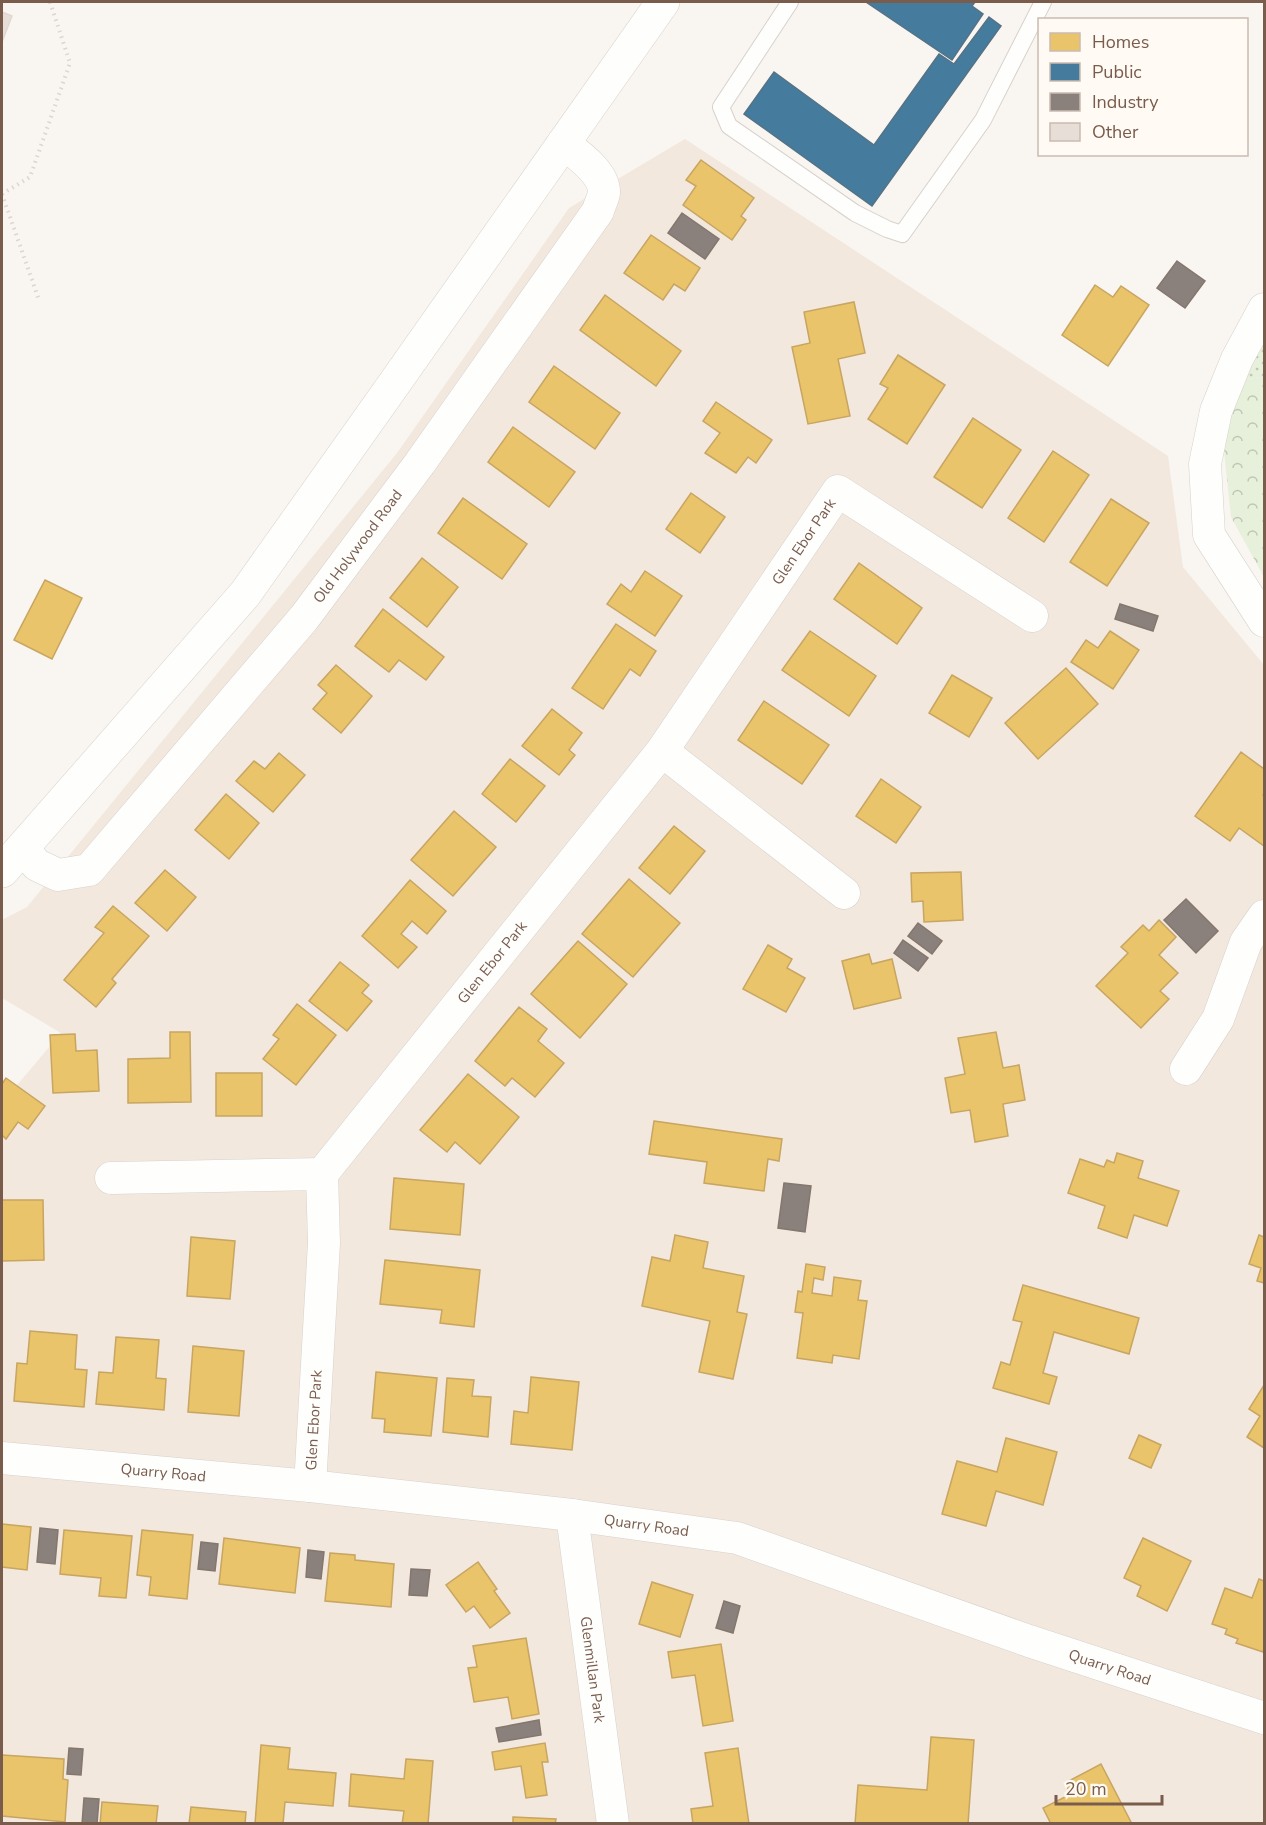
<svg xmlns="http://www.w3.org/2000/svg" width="1266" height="1825" font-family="'Nunito Sans',sans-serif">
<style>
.residential{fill:#f2e8de}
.grass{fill:url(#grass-dots)}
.forest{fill:url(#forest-crowns)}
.homes{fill:#e9c46a;stroke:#c8a561;stroke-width:1.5}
.public{fill:#457b9d;stroke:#557285;stroke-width:1.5}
.industry{fill:#8a817c;stroke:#85766e;stroke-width:1.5}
.building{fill:#e6ded7;stroke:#e2d8d2;stroke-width:1.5}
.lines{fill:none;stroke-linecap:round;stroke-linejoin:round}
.lane-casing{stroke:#d7d1cb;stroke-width:18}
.street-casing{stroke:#d7d1cb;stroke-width:33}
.secondary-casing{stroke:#d9d2cb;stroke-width:34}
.path{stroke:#dcd5d0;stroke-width:4;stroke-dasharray:1.5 4.5;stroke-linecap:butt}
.lane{stroke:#fefefd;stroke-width:16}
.street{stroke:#fefefd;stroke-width:32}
.secondary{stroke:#fefefd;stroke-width:33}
.labels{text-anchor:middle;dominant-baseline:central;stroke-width:6;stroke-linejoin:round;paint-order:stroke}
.street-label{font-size:15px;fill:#7a5c4d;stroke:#fffaf3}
</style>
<defs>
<pattern id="grass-dots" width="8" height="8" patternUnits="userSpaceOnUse" patternTransform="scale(1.5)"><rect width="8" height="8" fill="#e7f0db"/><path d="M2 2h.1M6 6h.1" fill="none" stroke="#c0c6b4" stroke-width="1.8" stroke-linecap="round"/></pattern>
<pattern id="forest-crowns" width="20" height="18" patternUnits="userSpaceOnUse" patternTransform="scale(1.5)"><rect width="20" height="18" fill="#e7f0db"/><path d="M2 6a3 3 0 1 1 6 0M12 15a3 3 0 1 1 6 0" fill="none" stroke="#c0c6b4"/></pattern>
</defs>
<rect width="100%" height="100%" fill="#f9f5f0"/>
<!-- residential -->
<polygon class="residential" points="685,139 1168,456 1183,567 1264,665 1264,1823 2,1823 2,1103 61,1033 2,998 2,920 27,907 397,453 569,208"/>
<!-- grass -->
<polygon class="grass" points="1264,330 1264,377 1239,380"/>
<!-- forest -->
<polygon class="forest" points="1264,377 1264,577 1231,517 1223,442 1239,380"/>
<!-- homes -->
<g class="homes">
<polygon points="701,160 754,198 741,216 746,220 732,240 683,205 696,186 686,180"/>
<polygon points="651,235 700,268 685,291 674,284 663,300 624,273"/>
<polygon points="1095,285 1113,297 1121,286 1149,305 1108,366 1062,335"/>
<polygon points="605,295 681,351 656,386 580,330"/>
<polygon points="854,302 865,353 838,359 850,416 808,424 792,347 810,343 804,312"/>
<polygon points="898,355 945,385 907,444 868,419 888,388 880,384"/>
<polygon points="554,366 620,413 595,449 529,402"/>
<polygon points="716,402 772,440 756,463 748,457 736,473 705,453 720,433 703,421"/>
<polygon points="973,418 1021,450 982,508 934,477"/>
<polygon points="513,427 575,472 549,507 488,462"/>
<polygon points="1053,451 1089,475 1044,542 1008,518"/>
<polygon points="691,493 725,517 700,553 666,529"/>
<polygon points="463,498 527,544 502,579 438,533"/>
<polygon points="1111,499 1149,523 1107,586 1070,562"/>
<polygon points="422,558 458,587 427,627 390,598"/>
<polygon points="859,563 922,608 897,644 834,599"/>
<polygon points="645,571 682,596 655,636 607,604 621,584 631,592"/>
<polygon points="45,580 82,598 52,659 14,640"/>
<polygon points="383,609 444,657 426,680 399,660 389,672 355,646"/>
<polygon points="616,624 656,651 640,676 630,669 603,709 572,688"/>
<polygon points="810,631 876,676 849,716 782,670"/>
<polygon points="1110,631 1139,650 1113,689 1071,662 1086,640 1098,648"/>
<polygon points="336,665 372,696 341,733 313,709 327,693 318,685"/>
<polygon points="1066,668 1098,704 1038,759 1005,723"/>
<polygon points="952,675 992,698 969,737 929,713"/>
<polygon points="764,701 829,745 802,784 738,740"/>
<polygon points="552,709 582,733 569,750 575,755 559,775 522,746"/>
<polygon points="1241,752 1264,769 1264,793 1263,795 1264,797 1264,846 1239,828 1230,841 1195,816"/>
<polygon points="279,753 305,775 273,812 236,781 254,761 265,769"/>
<polygon points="510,759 545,786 516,822 482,794"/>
<polygon points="881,779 921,807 896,843 856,816"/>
<polygon points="226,794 259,823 229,859 195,830"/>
<polygon points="454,811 496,847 453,896 411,860"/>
<polygon points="674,826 705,851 670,894 639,868"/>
<polygon points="165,870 196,897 167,931 135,903"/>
<polygon points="961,872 963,920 924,922 923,901 912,902 911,873"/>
<polygon points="629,879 680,923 633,977 582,934"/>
<polygon points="410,880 446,911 427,934 412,921 401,934 417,947 398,968 362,936"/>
<polygon points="113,906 149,936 112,979 116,983 96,1007 64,980 104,933 95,927"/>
<polygon points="1159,920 1176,937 1159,955 1178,973 1160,991 1169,999 1141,1028 1096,986 1128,953 1121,947 1143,925 1149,931"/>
<polygon points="578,941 627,984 580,1038 531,994"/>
<polygon points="768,945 792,959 787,968 805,978 786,1012 743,989"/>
<polygon points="869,954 872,964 892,959 901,998 854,1009 842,961"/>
<polygon points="340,962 369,985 362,993 372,1001 347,1031 309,1001"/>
<polygon points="297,1004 336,1035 296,1085 263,1059 279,1039 273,1035"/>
<polygon points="519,1007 547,1029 538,1041 564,1063 535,1097 512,1078 505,1086 475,1061"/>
<polygon points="170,1032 190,1032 191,1102 128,1103 128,1059 170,1058"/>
<polygon points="996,1032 1003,1068 1019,1065 1025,1100 1003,1104 1008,1136 975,1142 970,1110 951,1113 945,1078 965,1074 958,1038"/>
<polygon points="75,1034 76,1051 97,1050 99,1091 53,1093 50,1035"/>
<rect x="216" y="1073" width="46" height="43"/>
<polygon points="468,1074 519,1117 480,1164 455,1142 447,1152 420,1130"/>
<polygon points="6,1078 45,1106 28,1129 18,1122 6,1139 2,1135 2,1084"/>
<polygon points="654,1121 782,1139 779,1161 768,1159 764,1191 704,1183 707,1162 649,1154"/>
<polygon points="1117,1153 1143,1161 1138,1178 1179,1191 1167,1226 1134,1215 1127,1238 1098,1228 1105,1206 1068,1193 1080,1159 1104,1167 1107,1160 1114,1163"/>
<polygon points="394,1178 464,1184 460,1235 390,1229"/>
<polygon points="2,1200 43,1200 44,1260 2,1261"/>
<polygon points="675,1235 708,1242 703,1268 744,1276 737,1312 747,1314 733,1379 699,1372 710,1321 642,1306 652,1257 670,1261"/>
<polygon points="1259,1235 1264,1237 1264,1283 1257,1281 1261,1268 1249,1264"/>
<polygon points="191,1237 235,1241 230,1299 187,1296"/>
<polygon points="385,1260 480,1270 474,1327 440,1323 442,1310 380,1304"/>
<polygon points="806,1264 825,1267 823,1280 814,1278 812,1293 832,1296 834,1277 861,1281 858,1300 867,1301 859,1359 833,1355 832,1363 797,1358 803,1313 795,1312 798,1291 802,1292"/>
<polygon points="1023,1285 1139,1318 1129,1354 1054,1332 1043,1373 1057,1377 1049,1404 993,1388 1001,1362 1010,1365 1022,1322 1013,1320"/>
<polygon points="30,1331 77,1335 75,1369 87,1370 84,1407 14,1401 17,1363 27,1364"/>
<polygon points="116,1337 159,1340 156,1378 166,1379 164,1410 96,1404 99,1372 113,1373"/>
<polygon points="193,1346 244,1351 239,1416 188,1412"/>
<polygon points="376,1372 437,1378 431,1436 384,1432 385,1419 372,1418"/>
<polygon points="531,1377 579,1382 572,1450 511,1444 514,1411 528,1413"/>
<polygon points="447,1378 474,1380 472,1396 491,1397 488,1437 443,1432"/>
<polygon points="1264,1385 1264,1448 1247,1437 1260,1416 1249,1409"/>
<polygon points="1139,1435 1161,1445 1151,1468 1129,1458"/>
<polygon points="1006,1438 1057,1452 1043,1505 996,1491 986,1526 942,1514 957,1461 997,1472"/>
<polygon points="2,1524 31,1527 27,1570 2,1567"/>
<polygon points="64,1530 132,1536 126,1598 99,1596 101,1578 60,1574"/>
<polygon points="142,1530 193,1535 187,1599 149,1595 151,1577 137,1575"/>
<polygon points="224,1538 300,1548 295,1593 219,1584"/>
<polygon points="1143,1538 1191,1561 1167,1611 1137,1596 1141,1586 1124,1578"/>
<polygon points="330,1553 355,1555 355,1560 394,1564 391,1607 325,1601"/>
<polygon points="478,1562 497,1589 494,1591 510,1613 490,1628 474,1606 466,1612 446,1585"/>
<polygon points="1259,1579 1264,1581 1264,1648 1263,1652 1236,1643 1238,1639 1225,1634 1227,1629 1212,1624 1225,1588 1252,1598"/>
<polygon points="652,1582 693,1595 680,1637 639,1624"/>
<polygon points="526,1638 539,1714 512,1719 508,1697 474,1702 468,1668 477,1667 473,1646"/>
<polygon points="721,1644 733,1721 703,1726 695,1675 672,1678 668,1652"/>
<polygon points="931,1737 974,1740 968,1824 855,1824 858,1785 927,1790"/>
<polygon points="545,1743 548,1762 542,1762 547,1795 526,1798 521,1766 495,1770 492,1752"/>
<polygon points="261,1745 290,1748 288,1769 336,1773 333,1806 285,1802 283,1824 255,1824"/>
<polygon points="738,1748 749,1824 693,1824 691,1809 713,1806 705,1753"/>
<polygon points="2,1755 64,1759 63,1779 68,1780 65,1822 2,1816"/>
<polygon points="406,1759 433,1761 428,1824 402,1824 404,1811 349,1806 351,1774 404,1779"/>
<polygon points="1101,1764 1132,1824 1051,1824 1043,1808 1071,1794 1065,1783"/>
<polygon points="102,1802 158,1806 156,1824 100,1824"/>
<polygon points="191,1807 246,1812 245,1824 189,1824"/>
<polygon points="513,1817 556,1819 555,1824 513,1824"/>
</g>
<!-- public -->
<g class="public">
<polygon points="866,2 975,2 972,6 983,14 952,60"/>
<polygon points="989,17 1001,26 872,206 744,114 774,72 874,145 939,54 954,64"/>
</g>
<!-- industry -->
<g class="industry">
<polygon points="682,213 719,239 705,259 668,233"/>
<polygon points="1177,261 1205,281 1185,308 1157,288"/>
<polygon points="1120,604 1158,616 1153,631 1115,619"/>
<polygon points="1186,899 1218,931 1196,953 1164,920"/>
<polygon points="918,923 942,941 932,954 908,936"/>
<polygon points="903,940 928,958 918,971 894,953"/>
<polygon points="784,1183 811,1186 805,1232 778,1228"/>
<polygon points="40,1528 58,1530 55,1564 37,1562"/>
<polygon points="201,1542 218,1544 215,1571 198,1569"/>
<polygon points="308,1550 324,1552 321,1579 306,1577"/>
<polygon points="411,1569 430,1570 427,1596 409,1595"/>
<polygon points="724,1601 740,1606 733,1633 716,1628"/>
<polygon points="539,1720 541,1735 499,1742 496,1728"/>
<polygon points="69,1748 83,1749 81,1775 67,1774"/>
<polygon points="84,1798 99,1799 97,1824 82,1824"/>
</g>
<!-- building -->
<polygon class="building" points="2,12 12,16 2,42"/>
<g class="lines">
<defs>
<polyline id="lane" points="790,2 721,107 729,126 855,213 887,229 902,234 983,120 1043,2"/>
<g id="street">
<polyline points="1264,309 1237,359 1216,411 1205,464 1209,535 1264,621"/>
<polyline points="662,751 844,893"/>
<path id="s1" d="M22,848l15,17 21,10 31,-5 215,-252 116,-155 178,-252c1,-5 5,-12 6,-18 1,-20 -27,-39 -41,-50"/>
<polyline points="1186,1069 1218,1019 1246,942 1264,916"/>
<polyline points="111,1178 322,1174"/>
<path id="s2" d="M2,1458l308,28 262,29 165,23 292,103 235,77"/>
<path id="s3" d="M310,1486l14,-243 -2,-69 340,-423 176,-260 194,125"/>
<path id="s4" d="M572,1515l41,309"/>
</g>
<polyline id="secondary" points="2,871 245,594 389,391 663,2"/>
</defs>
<!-- lane casing -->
<use href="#lane" class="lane-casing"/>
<!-- street casing -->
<use href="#street" class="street-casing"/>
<!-- secondary casing -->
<use href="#secondary" class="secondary-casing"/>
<!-- path -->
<g class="path">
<polyline points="2,194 30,177 70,63 50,2"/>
<polyline points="2,194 39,300"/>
</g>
<!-- lane -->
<use href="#lane" class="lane"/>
<!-- street -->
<use href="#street" class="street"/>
<!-- secondary -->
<use href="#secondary" class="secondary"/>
</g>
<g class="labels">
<!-- street labels -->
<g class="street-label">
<text stroke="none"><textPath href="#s3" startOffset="1108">Glen Ebor Park</textPath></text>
<text stroke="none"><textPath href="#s1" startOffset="498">Old Holywood Road</textPath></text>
<text stroke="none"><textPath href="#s3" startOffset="584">Glen Ebor Park</textPath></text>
<text stroke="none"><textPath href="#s3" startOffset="66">Glen Ebor Park</textPath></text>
<text stroke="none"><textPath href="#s2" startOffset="162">Quarry Road</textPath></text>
<text stroke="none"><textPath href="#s2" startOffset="648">Quarry Road</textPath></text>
<text stroke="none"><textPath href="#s2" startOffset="1134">Quarry Road</textPath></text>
<text stroke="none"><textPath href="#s4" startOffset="156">Glenmillan Park</textPath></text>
</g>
</g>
<!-- border -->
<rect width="1266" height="1825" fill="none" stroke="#7a5c4d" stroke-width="6"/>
<!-- legend -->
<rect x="1038" y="18" width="210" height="138" fill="#fffaf3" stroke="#cabbb1" stroke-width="1.5"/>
<rect x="1050" y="33" width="30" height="18" fill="#e9c46a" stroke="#cabbb1" stroke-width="1.5"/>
<text x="1092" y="48" font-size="18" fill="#7a5c4d">Homes</text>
<rect x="1050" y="63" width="30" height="18" fill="#457b9d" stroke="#cabbb1" stroke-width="1.5"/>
<text x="1092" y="78" font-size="18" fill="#7a5c4d">Public</text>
<rect x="1050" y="93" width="30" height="18" fill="#8a817c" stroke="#cabbb1" stroke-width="1.5"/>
<text x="1092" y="108" font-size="18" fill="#7a5c4d">Industry</text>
<rect x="1050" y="123" width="30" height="18" fill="#e6ded7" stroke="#cabbb1" stroke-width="1.5"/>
<text x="1092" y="138" font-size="18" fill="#7a5c4d">Other</text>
<!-- scale -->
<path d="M1056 1795v9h106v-9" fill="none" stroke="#7a5c4d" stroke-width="3"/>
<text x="1065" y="1795" font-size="18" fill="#7a5c4d" stroke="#fffaf3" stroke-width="4.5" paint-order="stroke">20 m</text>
</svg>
